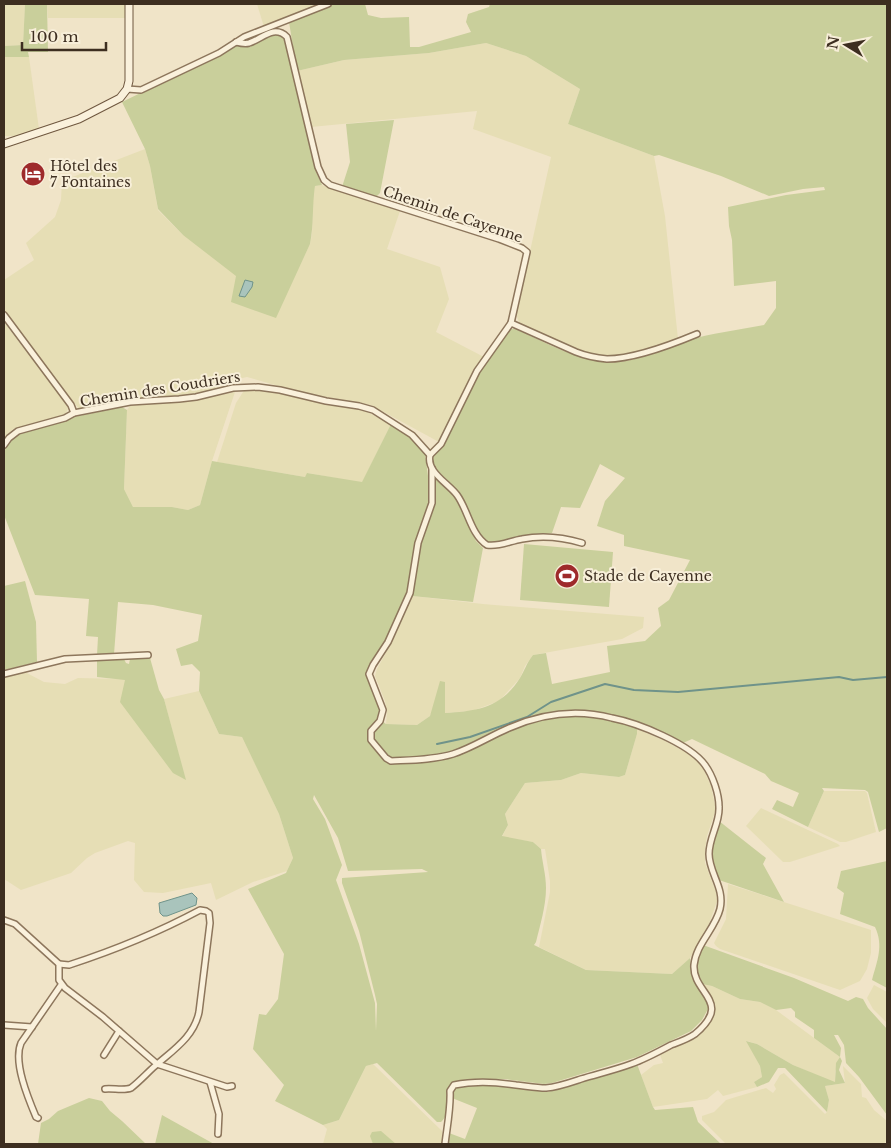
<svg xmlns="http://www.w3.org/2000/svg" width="891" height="1148" font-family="'Libre Baskerville',serif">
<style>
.farmland{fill:#e6deb5}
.green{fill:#c9cf9b;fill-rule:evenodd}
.water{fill:#a9c4bc;stroke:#6f938a}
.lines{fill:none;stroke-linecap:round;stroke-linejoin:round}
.stream{stroke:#6f938a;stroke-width:2}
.street-casing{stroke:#8d765c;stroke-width:8}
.secondary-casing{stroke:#6f573f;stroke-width:9}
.street{stroke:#faf1dc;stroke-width:5}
.secondary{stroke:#faf1dc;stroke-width:7}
.labels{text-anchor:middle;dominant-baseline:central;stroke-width:4;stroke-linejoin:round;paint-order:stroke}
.poi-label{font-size:14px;fill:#3d2e20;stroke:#f7eed8;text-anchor:start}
.street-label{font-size:14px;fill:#3d2e20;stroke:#f7eed8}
</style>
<rect width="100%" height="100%" fill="#f0e4c8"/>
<!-- farmland -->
<g class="farmland">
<polygon points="4,4 25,4 23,45 4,46"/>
<polygon points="47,4 125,4 125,18 48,18"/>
<polygon points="257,4 318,4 264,27"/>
<polygon points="486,43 526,56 580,89 568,124 654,156 665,216 678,339 631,354 604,357 568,347 520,325 516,314 551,157 473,129 477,111 311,127 297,71 344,60 429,53"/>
<polygon points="4,57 29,57 39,129 15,136 4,136"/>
<polygon points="145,149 150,166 158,210 183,235 300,265 310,244 312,234 313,198 315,186 322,185 400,211 387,249 440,267 449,299 436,332 484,357 463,394 439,442 371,405 299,392 247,377 238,379 213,390 195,394 141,399 79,409 4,312 4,280 34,260 26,243 55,217 61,200 62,181"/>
<polygon points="4,322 67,405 68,409 66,413 61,416 13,429 4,439"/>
<polygon points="245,389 267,391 365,411 391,424 362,483 308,473 305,477 217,462 236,403"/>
<polygon points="235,392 212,461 200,505 188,510 172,507 133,507 124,489 127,410 130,406 138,404 192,401"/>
<polygon points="412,596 483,604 644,617 643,628 622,639 533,655 525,666 520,678 499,701 472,711 445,713 445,682 430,716 417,725 386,724 387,712 385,701 375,676 377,669 394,638"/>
<polygon points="23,671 44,682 65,684 78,678 125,679 185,779 164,699 199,691 219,734 242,737 252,757 279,814 293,858 287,871 253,882 216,900 211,883 163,893 144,892 134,880 135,843 128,841 95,853 87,858 71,873 21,890 4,879 4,676"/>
<polygon points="637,729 663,740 687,753 698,762 704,770 711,786 715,805 715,812 707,836 705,850 705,863 716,892 717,901 709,924 690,958 672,974 586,970 539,947 550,892 550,881 545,849 541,849 533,842 502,837 508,825 505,814 525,783 561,780 581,773 619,777 625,775 637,734"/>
<polygon points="824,791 865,791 867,793 876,832 846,842 840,842 808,827"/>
<polygon points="761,808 838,844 840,846 790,862 783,862 746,826"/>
<polygon points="728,884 871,930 871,953 867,969 860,981 840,990 720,949 716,946 714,943 726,919"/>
<polygon points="702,984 712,986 740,999 760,1002 776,1010 840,1057 835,1072 835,1083 793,1065 757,1044 747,1041 760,1066 762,1077 754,1082 757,1087 723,1096 718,1090 707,1099 653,1107 641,1075 654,1065 663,1063 660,1055 697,1036 710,1023 714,1011 713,1002"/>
<polygon points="874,985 887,992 887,1023 873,1009 867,998"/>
<polygon points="373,1064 442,1131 443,1144 323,1144 327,1129 323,1125 339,1120 366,1066"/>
<polygon points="843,1066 861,1084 862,1097 866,1098 874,1110 887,1121 887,1137 885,1144 726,1144 702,1120 702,1116 714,1112 726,1100 766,1088 773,1093 776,1089 774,1085 780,1075 784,1073 825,1114 827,1112 829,1100 825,1086 845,1083"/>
</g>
<!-- green -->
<g class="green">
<polygon points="25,4 47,4 48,52 28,52 29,57 4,57 4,46 23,45"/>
<path d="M335,4h30l3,11 13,3 28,-1 1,30h9l52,-15 -5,-10 2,-8 21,-7 1,-3h397v824l-8,4 -11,-40 -3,-2 -43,-2 2,3 -16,36 -36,-18 5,-9 16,7 6,-14 -28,-12 -6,-7 -73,-35 -9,4 -11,-7 -35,-11v9l-12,41 -6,2 -38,-4 -20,7 -36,3 -20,31 3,11 -6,11 31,6 8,7c1,13 5,25 5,39 0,18 -6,37 -10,54l-2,3 52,25 86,4 18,-16 3,20 14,23 1,8 -6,11 -11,11 -54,26 -85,26 -8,1 -39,-5 -54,5c-7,9 2,28 -10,38h-4l-60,-59 -11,3 -27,54 -16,5 -48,-24 9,-16 -31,-36 6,-35 7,1 12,-16 6,-45 -36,-65 38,-16 7,-15 -14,-44 -37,-77 -23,-3 -20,-43 1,-19 -8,-8 -11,2 -5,-17 22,-8 4,-26 -49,-10 -35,-3 -4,52 -17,1 1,-18 -12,-1 3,-37 -54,-4 -31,-80v-64l8,-12 15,-9 47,-13 48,-10 5,3 -3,79 9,18h39l16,3 12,-5 12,-44 93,16 2,-4 55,9 29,-58 22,16 12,13 5,38 -1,12 -14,41 -8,50 -22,49 -17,28v7l12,33 -2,7 8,6 31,1 13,-9 10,-35 5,1v31c32,-2 56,-5 75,-35 5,-8 6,-14 13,-23l13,-2 6,31 58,-12 -3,-26 38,-5 16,-15 -3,-18 11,-8 21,-40 -66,-14v-11l-27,-9 8,-25 20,-23 -25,-14 -20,44 -19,-1 -9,26 -62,10 -5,-2 -4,-4 -24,-47 -23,-23c-3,-8 0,-11 5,-17l41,-79 26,-38 5,-4h4c30,13 61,31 94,33 26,2 52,-14 77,-21 25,-8 52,-11 78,-16l12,-17v-27l-42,5 -2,-46 -3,-14 -1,-19 58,-12 39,-5 -1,-3 -21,2 -34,7 -48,-20 -62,-21 -5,1 -86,-32 12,-35 -54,-33 -40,-13 -57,10 -85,7 -47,11 -8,-49zM314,795l24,43 10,33 74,-2 6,3 -86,6v5l17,48 16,64 2,9 -1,27 -1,-28 -16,-59 -23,-64 6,-15 -17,-46 -12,-20z"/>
<path d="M274,34l11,4 2,6 29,128 6,13 -7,1c-3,19 -1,39 -5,58l-34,74 -45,-16 5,-26 -53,-41 -25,-26 -8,-43 -5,-17 -23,-47 109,-53 5,-3 14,1 12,-9z"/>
<polygon points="394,120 380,193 377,196 373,196 342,187 350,162 346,124"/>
<polygon points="435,476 457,500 476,541 483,548 473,602 412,596 422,534 434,504"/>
<polygon points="524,544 613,552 609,607 520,600"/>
<polygon points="25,581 36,622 37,662 4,670 4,586"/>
<polygon points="150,658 159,690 164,699 186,780 173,773 120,702 125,680 97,677 97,660 124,659 126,663 129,664 130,659"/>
<path d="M719,821l47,37 -3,6 21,38 -65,-22c-10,-30 -9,-29 0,-59z"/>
<path d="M887,861v127l-15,-8c5,-19 12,-34 3,-53l-35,-13 4,-21 -7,-5 4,-17z"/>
<path d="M703,945l91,33 54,23 8,-4 7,2 5,9 19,21v86l-28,-38 -13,-14 -2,-18 -6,-10h-4l7,13 -1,9 2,4 -3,9 6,13 -20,3 4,14 -2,12 -42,-44h-7l-9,14 -12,5 -3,-5 8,-5 -2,-11 -14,-25 11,3 36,21 42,17 1,-19 4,-6 -26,-19v-8l-19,-13v-5l-4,-4 -15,2 -16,-8 -20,-3 -28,-13 -10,-2c-7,-18 -7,-22 1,-39z"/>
<polygon points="637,1064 653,1107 655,1110 693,1107 698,1122 721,1144 448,1144 449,1133 465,1139 477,1108 452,1098 453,1089 455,1087 501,1085 548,1092"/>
<polygon points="89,1098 102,1101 110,1111 122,1121 146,1144 38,1144 41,1123 49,1119 58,1111"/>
<polygon points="162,1115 214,1144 155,1144"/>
<polygon points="381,1131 396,1144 373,1144 370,1136 372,1132"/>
</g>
<!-- water -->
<g class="water">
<polygon points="245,280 253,282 252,287 245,297 239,296"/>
<polygon points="192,893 197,898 196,905 167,916 163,916 160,913 159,903"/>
</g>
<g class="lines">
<!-- stream -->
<polyline class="stream" points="437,744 470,737 527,717 551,702 605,684 634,690 678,692 839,677 853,680 887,677"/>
<defs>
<g id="street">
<path d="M236,42c4,1 9,2 13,1 13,-4 25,-19 38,-6l31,130 6,13 6,5 169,54 23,9 5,4 -16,71 -34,48 -36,73 -11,11c-4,17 18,28 27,40 11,15 14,40 30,50 12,2 23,-4 35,-6 20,-4 40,-2 60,4"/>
<polyline points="127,89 141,90 219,53 244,37 328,4"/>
<polyline points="4,315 71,405 74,413"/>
<path d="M511,323l65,29c10,4 20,6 31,7 25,0 66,-15 90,-25"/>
<polyline points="4,445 9,438 18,431 65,418 74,413 130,402 179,399 196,397 233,388 258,387 280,390 326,401 359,406 373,410 412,435 430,455"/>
<path d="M432,469v34l-14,40 -8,50 -22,49 -15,23 -4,9 14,36 -3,11 -9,10v9l15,18 5,3c20,-1 42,-1 62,-7 19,-6 37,-18 56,-26 32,-14 68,-19 103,-10 26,5 78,26 93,47 8,11 14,29 14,42 1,16 -10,30 -10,47 0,19 16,34 11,55 -5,20 -24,35 -26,56 -2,29 40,36 1,69 -7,5 -16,8 -24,11 -13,7 -26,14 -40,19 -16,6 -34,10 -50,15 -12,4 -23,8 -35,9 -10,0 -20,-2 -30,-3 -20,-3 -42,-4 -62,0l-4,6c1,16 -3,36 -5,53"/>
<polyline points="4,674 65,659 148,655"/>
<polyline points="4,920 15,924 59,964 59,980 65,988 103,1017 157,1064 227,1087 232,1086"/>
<path d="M59,964l10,1c46,-15 88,-32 131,-55l6,1 3,2 1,10 -11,89c-5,25 -26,38 -44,54 -8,7 -15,15 -24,22 -7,3 -18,0 -26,1"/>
<polyline points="4,1025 32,1027"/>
<polyline points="104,1055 119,1031"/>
<polyline points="210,1082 219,1114 218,1134"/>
<path d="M38,1118l-2,-1c-8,-19 -23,-55 -15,-74l40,-58"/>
</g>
<polyline id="secondary" points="4,144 79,119 120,98 127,89 129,81 129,4"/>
</defs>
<!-- street casing -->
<use href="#street" class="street-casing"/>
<!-- secondary casing -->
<use href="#secondary" class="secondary-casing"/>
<!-- street -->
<use href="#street" class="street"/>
<!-- secondary -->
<use href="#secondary" class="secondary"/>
</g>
<!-- icons -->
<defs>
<symbol id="hotel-disc" viewBox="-11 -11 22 22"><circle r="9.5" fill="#9e2a2b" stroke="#f7eed8"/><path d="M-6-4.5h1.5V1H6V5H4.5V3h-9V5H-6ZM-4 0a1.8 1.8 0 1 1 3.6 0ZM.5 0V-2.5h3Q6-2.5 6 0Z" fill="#fff"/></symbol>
<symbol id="stadium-disc" viewBox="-11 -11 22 22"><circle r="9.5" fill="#9e2a2b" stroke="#f7eed8"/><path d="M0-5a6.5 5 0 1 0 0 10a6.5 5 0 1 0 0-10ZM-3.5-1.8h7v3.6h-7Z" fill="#fff"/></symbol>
</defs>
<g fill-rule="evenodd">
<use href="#hotel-disc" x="19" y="160" width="28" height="28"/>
<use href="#stadium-disc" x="553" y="562" width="28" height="28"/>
</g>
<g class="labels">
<!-- poi labels -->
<g class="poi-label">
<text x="50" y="166">Hôtel des<tspan x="50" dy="16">7 Fontaines</tspan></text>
<text x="584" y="576">Stade de Cayenne</text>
</g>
<!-- street labels -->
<g class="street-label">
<text transform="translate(453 214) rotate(19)">Chemin de Cayenne</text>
<text transform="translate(160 389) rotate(-9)">Chemin des Coudriers</text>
</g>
</g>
<!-- border -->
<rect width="891" height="1148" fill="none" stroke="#3d2e20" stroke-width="10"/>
<!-- north arrow -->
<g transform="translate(846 45) rotate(280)" stroke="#f7eed8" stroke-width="4" paint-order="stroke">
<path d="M0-4L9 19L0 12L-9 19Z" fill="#3d2e20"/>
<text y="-8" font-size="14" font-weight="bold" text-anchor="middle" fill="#3d2e20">N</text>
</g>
<!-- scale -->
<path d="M22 42v8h84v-8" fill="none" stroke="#3d2e20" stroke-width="2.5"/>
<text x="30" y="42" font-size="15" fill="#3d2e20" stroke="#f7eed8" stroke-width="4" paint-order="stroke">100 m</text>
</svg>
